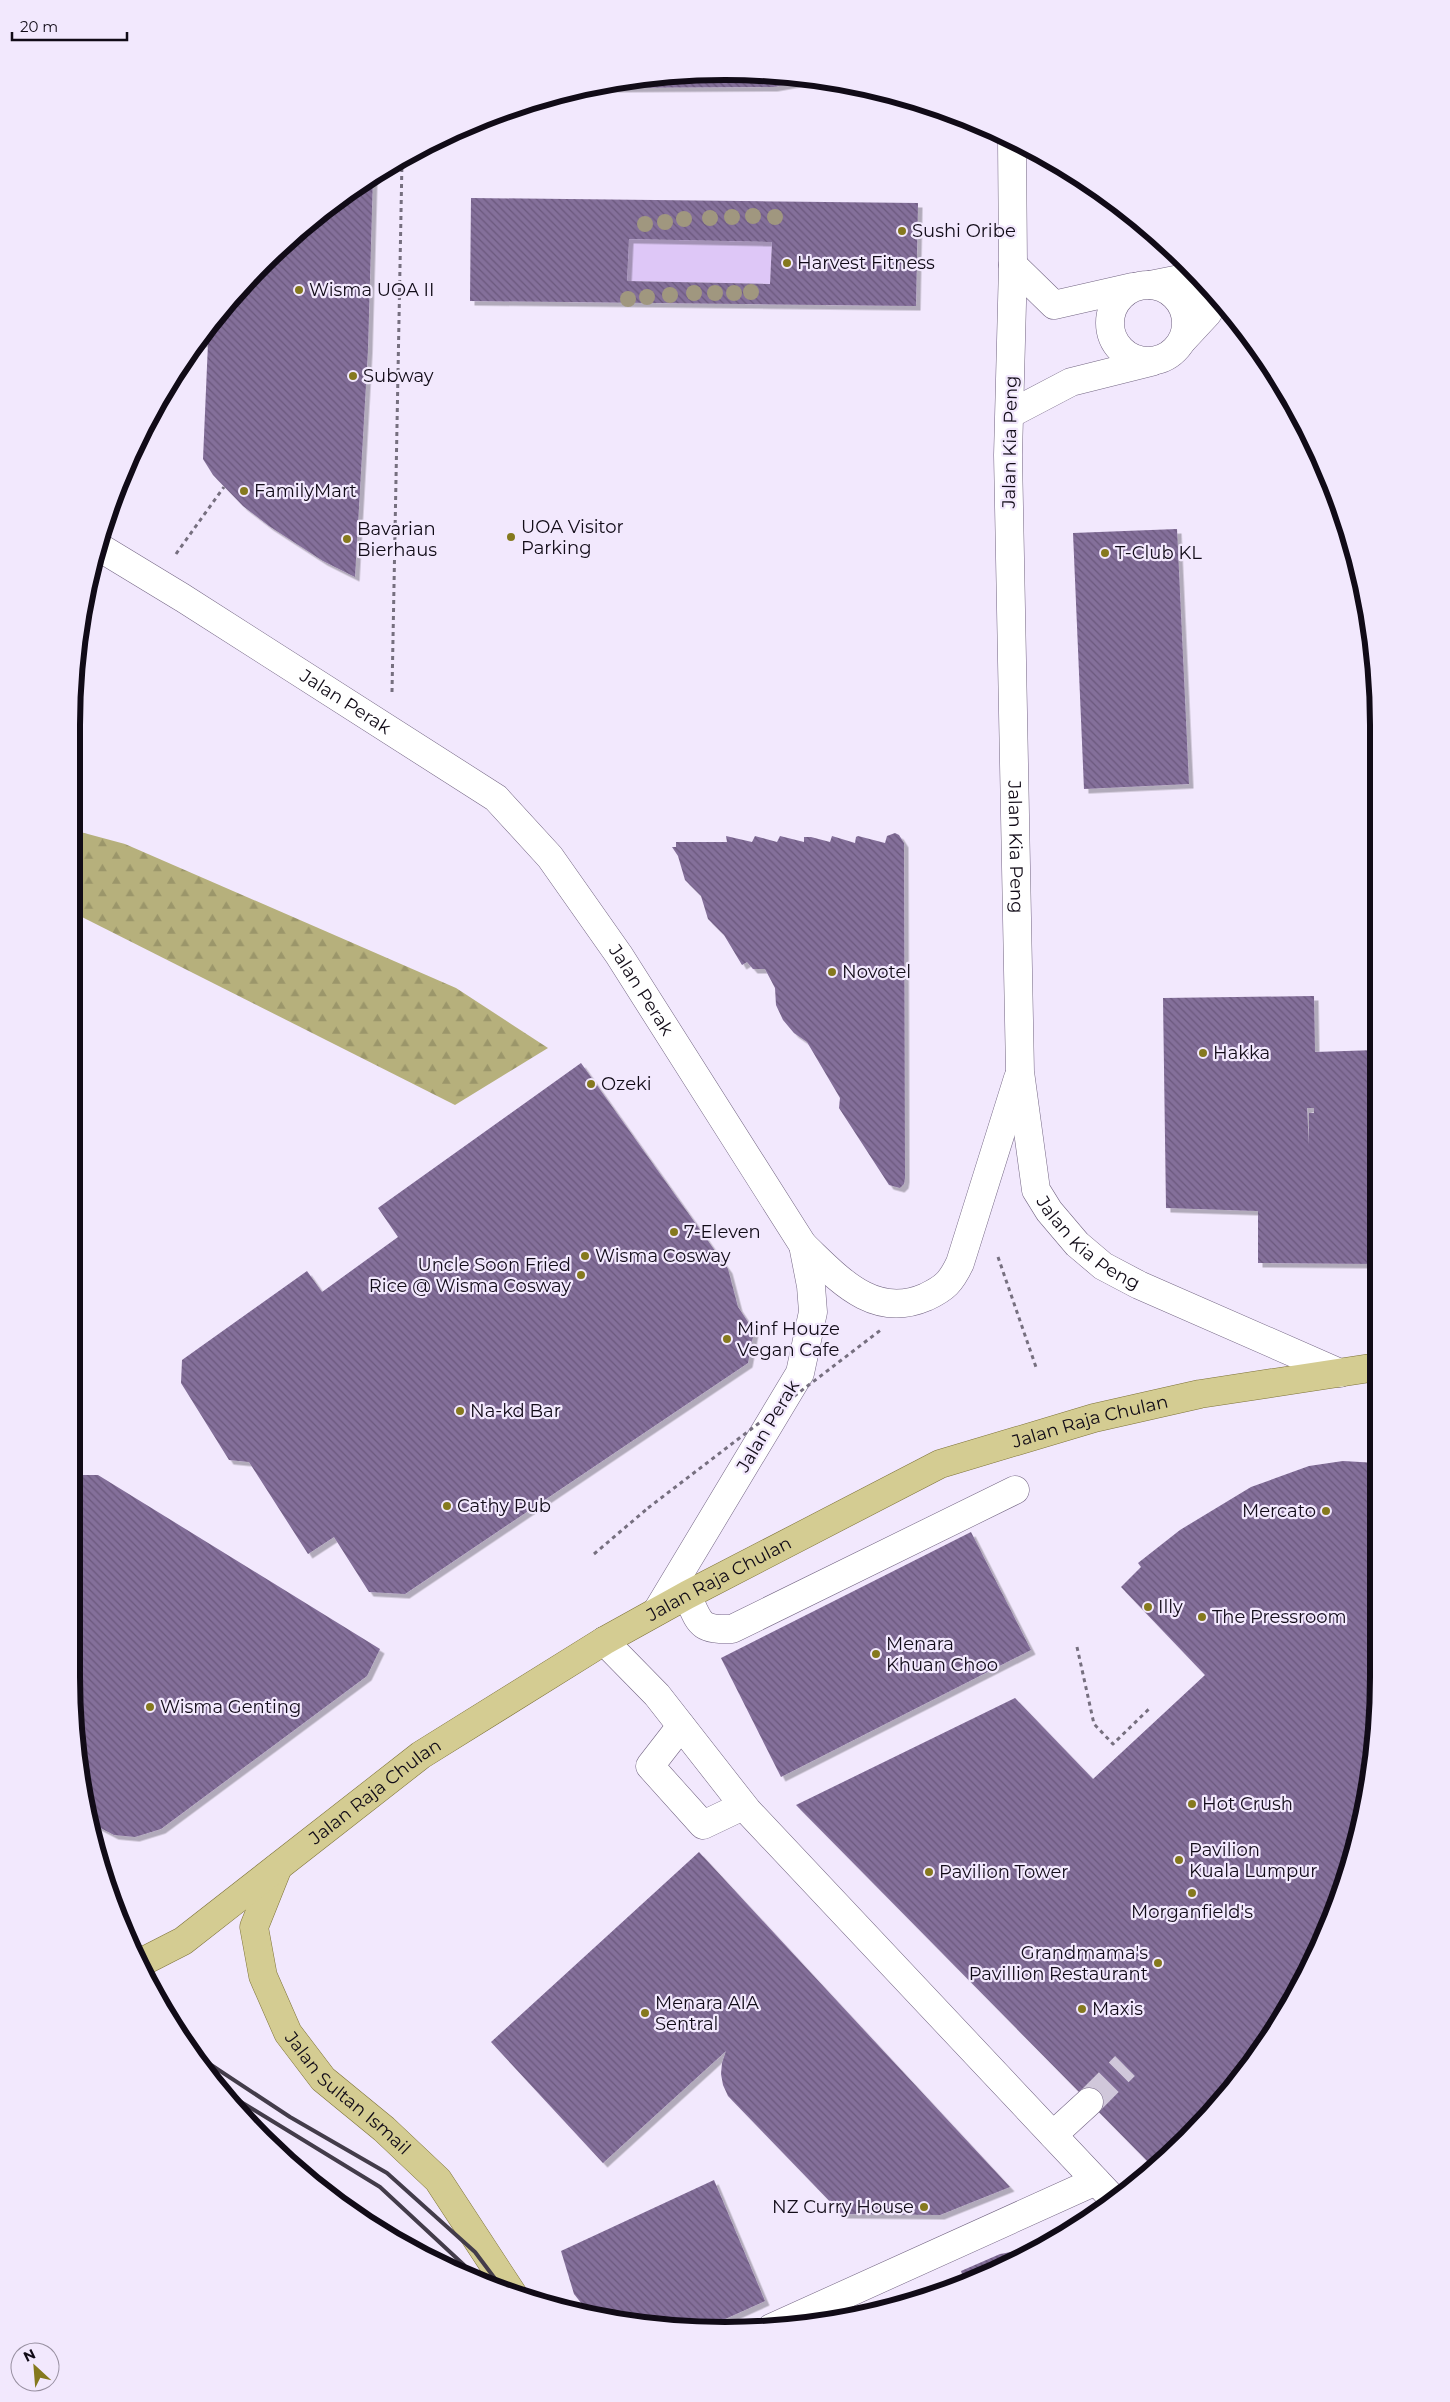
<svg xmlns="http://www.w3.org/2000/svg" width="1450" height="2402" font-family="Montserrat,sans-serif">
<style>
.forest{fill:url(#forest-firs)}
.water{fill:#dec7f7}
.building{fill:url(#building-back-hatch);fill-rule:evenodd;filter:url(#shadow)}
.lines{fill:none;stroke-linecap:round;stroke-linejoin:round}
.minor-tunnel{stroke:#d0c7da;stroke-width:28;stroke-dasharray:28 14;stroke-linecap:butt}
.minor-casing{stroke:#736583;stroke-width:29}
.major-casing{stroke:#7d7238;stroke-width:29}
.path{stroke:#766f7f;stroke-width:3;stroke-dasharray:4 4;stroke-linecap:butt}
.minor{stroke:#fff;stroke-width:28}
.major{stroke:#d4cc92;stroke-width:28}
.rail{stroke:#433c4a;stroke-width:4}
.path-bridge{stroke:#766f7f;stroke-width:3;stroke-dasharray:4 4;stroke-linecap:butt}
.tree{fill:#a0977f}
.poi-dot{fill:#85791e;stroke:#f2e8fd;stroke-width:2}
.labels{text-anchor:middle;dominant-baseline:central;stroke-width:4.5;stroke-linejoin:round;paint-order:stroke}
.poi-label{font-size:18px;fill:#110b17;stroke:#f2e8fd;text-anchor:start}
.street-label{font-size:18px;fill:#110b17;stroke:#f2e8fd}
.rim{fill:none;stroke:#110b17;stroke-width:6}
</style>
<defs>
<pattern id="forest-firs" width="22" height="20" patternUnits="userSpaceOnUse" patternTransform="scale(1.25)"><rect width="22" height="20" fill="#b6b07c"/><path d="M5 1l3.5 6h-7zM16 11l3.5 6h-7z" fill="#9b966a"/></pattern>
<pattern id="building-back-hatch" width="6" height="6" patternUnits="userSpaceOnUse" patternTransform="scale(1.25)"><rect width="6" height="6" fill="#846f9a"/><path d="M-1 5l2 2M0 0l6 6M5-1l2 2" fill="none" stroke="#6b597d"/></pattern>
<filter id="shadow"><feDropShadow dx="4.5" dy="4.5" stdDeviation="0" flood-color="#0004"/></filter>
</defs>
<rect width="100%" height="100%" fill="#f2e8fd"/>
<!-- forest -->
<polygon class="forest" points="73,830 125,844 456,988 548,1048 455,1105 74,913"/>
<!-- water -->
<polygon class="water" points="629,239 772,242 770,284 627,281"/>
<!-- building -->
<g class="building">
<polygon points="725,71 802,79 795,83 773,87 582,88 598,84"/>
<polygon points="373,175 368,349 355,577 323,561 269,526 243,506 213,475 203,459 208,343 197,342 263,263 362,181"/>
<path d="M471,198l447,5 -2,103 -446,-5zM629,239l143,3 -2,42 -143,-3z"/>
<polygon points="1177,529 1189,784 1084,789 1073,533"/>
<polygon points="895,833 899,835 904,843 905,1178 904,1184 900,1188 889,1185 839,1108 840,1098 807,1042 794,1033 783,1020 776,1005 775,988 765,969 753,969 747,962 742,965 724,935 708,919 701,896 685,880 678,856 672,847 676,847 676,842 727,842 726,836 752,842 755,836 777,842 780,836 804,842 804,837 811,837 830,842 832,836 855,843 856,837 858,836 885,843 887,836"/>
<path d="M1314,996l1,56 62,-2v214l-119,-1v-52l-92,-3 -3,-210zM1307,1108h7v5h-5v32z"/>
<polygon points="581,1063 728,1269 738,1307 754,1331 748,1363 405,1594 369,1592 334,1537 308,1554 249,1462 229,1460 181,1383 182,1360 307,1271 322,1292 398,1237 378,1208"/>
<polygon points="1343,1461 1377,1463 1377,1720 1344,1887 1268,2040 1187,2139 1154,2168 796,1805 1015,1698 1093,1779 1205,1675 1121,1587 1141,1567 1138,1563 1180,1530 1251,1487 1309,1466"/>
<polygon points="81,1475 98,1475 380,1649 367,1676 161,1829 135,1837 114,1835 91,1823 77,1763 76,1479"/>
<polygon points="971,1532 1031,1650 781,1777 721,1658"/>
<polygon points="699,1852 811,1973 1010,2187 940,2215 842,2214 728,2096 723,2085 721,2074 722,2063 726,2051 603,2163 491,2042"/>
<polygon points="714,2180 765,2301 703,2329 639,2325 590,2314 574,2294 561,2251"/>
<polygon points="1027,2249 1036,2250 1014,2263 965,2284 961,2271 1000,2254"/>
</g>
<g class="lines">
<!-- minor-tunnel -->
<polyline class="minor-tunnel" points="1089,2102 1125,2066"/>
<defs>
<g id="minor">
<path id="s1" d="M1012,141l1,124 -5,190 12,617 16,118 13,21 28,33 26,22 36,19 201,88"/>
<polyline points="1013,265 1054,305 1133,287"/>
<circle cx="1148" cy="323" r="38"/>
<polyline points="1150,285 1190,277 1208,313 1182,341"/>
<polyline points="1010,414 1071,382 1151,362"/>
<path id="s2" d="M99,547l84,51 313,200 54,59 69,98 184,290 8,41 2,26 -13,61 -143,238"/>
<path d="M803,1245c35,33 70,75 123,52 19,-9 25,-15 34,-34l58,-185"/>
<path d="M687,1595c13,28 11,35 45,34l283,-139"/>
<polyline points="604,1641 657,1695 747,1810 1115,2201"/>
<polyline points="681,1726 650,1766 703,1825 743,1806"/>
<polyline points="1053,2135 1089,2102"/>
<polyline points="771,2328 1096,2181"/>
</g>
<g id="major">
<path id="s3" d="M278,1867l-24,60 9,49 25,57 35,46 61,50 54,51 76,116"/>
<path id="s4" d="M138,1964l45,-23 238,-186 183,-114 83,-46 253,-131 154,-46 106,-24 177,-27"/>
</g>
</defs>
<!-- minor casing -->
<use href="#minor" class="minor-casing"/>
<!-- major casing -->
<use href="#major" class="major-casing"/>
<!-- path -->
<g class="path">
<polyline points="176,554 224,487"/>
<polyline points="392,692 402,160"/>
<polyline points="998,1257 1037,1370"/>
<polyline points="594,1554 648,1508"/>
<polyline points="1077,1647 1094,1724 1113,1744 1151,1707"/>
</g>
<!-- minor -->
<use href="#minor" class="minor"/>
<!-- major -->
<use href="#major" class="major"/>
<!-- rail -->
<g class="rail">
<polyline points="193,2053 290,2117 387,2173 475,2252 505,2292"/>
<polyline points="223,2091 380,2187 464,2265 475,2280"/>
</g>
<!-- path-bridge -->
<polyline class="path-bridge" points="648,1508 882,1329"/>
</g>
<!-- trees -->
<g class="tree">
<circle cx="753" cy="216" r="8"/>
<circle cx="732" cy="217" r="8"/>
<circle cx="775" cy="217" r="8"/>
<circle cx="710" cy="218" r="8"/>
<circle cx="684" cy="219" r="8"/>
<circle cx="665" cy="222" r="8"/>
<circle cx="645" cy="224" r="8"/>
<circle cx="751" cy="292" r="8"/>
<circle cx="694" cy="293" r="8"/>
<circle cx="715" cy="293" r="8"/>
<circle cx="734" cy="293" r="8"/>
<circle cx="670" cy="295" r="8"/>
<circle cx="647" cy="297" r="8"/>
<circle cx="628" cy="299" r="8"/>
</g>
<!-- markers -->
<g class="poi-dot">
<circle cx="902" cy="231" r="5"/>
<circle cx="787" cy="263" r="5"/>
<circle cx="299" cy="290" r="5"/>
<circle cx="353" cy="376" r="5"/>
<circle cx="244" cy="491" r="5"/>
<circle cx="511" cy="537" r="5"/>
<circle cx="347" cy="539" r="5"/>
<circle cx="1105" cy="553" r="5"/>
<circle cx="832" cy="972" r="5"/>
<circle cx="1203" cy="1053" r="5"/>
<circle cx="591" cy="1084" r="5"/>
<circle cx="674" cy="1232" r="5"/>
<circle cx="585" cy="1256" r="5"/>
<circle cx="581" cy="1275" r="5"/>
<circle cx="727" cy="1339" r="5"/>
<circle cx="460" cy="1411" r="5"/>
<circle cx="447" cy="1506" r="5"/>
<circle cx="1326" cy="1511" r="5"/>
<circle cx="1148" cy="1607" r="5"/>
<circle cx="1202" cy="1617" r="5"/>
<circle cx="876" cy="1654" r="5"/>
<circle cx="150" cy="1707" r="5"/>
<circle cx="1192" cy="1804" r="5"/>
<circle cx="1179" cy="1860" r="5"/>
<circle cx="929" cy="1872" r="5"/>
<circle cx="1192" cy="1893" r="5"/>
<circle cx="1158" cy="1963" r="5"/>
<circle cx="1082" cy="2009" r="5"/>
<circle cx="645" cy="2013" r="5"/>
<circle cx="924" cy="2207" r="5"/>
</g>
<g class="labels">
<!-- poi labels -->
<g class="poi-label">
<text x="912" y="231">Sushi Oribe</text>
<text x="797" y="263">Harvest Fitness</text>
<text x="309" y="290">Wisma UOA II</text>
<text x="363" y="376">Subway</text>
<text x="254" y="491">FamilyMart</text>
<text x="521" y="527">UOA Visitor<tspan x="521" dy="21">Parking</tspan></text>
<text x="357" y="529">Bavarian<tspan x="357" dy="21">Bierhaus</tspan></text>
<text x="1115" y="553">T-Club KL</text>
<text x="842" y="972">Novotel</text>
<text x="1213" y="1053">Hakka</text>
<text x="601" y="1084">Ozeki</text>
<text x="684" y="1232">7-Eleven</text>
<text x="595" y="1256">Wisma Cosway</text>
<text x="571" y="1265" text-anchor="end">Uncle Soon Fried<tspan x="571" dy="21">Rice @ Wisma Cosway</tspan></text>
<text x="737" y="1329">Minf Houze<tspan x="737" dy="21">Vegan Cafe</tspan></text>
<text x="470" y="1411">Na-kd Bar</text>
<text x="457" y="1506">Cathy Pub</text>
<text x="1316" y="1511" text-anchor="end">Mercato</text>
<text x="1158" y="1607">Illy</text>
<text x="1212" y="1617">The Pressroom</text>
<text x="886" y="1644">Menara<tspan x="886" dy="21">Khuan Choo</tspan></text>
<text x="160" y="1707">Wisma Genting</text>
<text x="1202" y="1804">Hot Crush</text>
<text x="1189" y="1850">Pavilion<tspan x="1189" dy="21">Kuala Lumpur</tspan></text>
<text x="939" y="1872">Pavilion Tower</text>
<text x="1192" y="1912" text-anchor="middle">Morganfield's</text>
<text x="1148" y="1953" text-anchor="end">Grandmama's<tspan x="1148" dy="21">Pavillion Restaurant</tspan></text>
<text x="655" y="2003">Menara AIA<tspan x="655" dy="21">Sentral</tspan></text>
<text x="1092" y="2009">Maxis</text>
<text x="914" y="2207" text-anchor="end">NZ Curry House</text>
</g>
<!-- street labels -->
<g class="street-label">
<text transform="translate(1010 442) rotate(-89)">Jalan Kia Peng</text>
<text stroke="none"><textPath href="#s2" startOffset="291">Jalan Perak</textPath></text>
<text stroke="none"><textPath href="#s1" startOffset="706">Jalan Kia Peng</textPath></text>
<text stroke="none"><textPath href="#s2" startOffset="711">Jalan Perak</textPath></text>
<text stroke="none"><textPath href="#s1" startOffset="1126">Jalan Kia Peng</textPath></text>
<text stroke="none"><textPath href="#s4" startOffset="1104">Jalan Raja Chulan</textPath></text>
<text transform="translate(768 1426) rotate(-59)">Jalan Perak</text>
<text stroke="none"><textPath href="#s4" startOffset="699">Jalan Raja Chulan</textPath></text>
<text stroke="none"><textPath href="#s4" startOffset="294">Jalan Raja Chulan</textPath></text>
<text stroke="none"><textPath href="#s3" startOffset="262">Jalan Sultan Ismail</textPath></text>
</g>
</g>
<!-- crop -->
<path d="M0 0H1450V2402H0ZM725 80H725A645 645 0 0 1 1370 725V1677A645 645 0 0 1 725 2322H725A645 645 0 0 1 80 1677V725A645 645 0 0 1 725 80Z" fill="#f2e8fd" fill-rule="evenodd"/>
<path class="rim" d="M725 80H725A645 645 0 0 1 1370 725V1677A645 645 0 0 1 725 2322H725A645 645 0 0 1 80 1677V725A645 645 0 0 1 725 80Z"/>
<!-- north arrow -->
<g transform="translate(35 2367) rotate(334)"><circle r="24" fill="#f2e8fd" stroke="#9890a1"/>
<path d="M0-4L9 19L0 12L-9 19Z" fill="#85791e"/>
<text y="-8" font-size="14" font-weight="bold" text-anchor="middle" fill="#110b17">N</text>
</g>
<!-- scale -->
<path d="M12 32v8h115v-8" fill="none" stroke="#110b17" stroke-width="2.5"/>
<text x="20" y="32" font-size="15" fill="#110b17" stroke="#f2e8fd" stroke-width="4" paint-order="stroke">20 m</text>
</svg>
